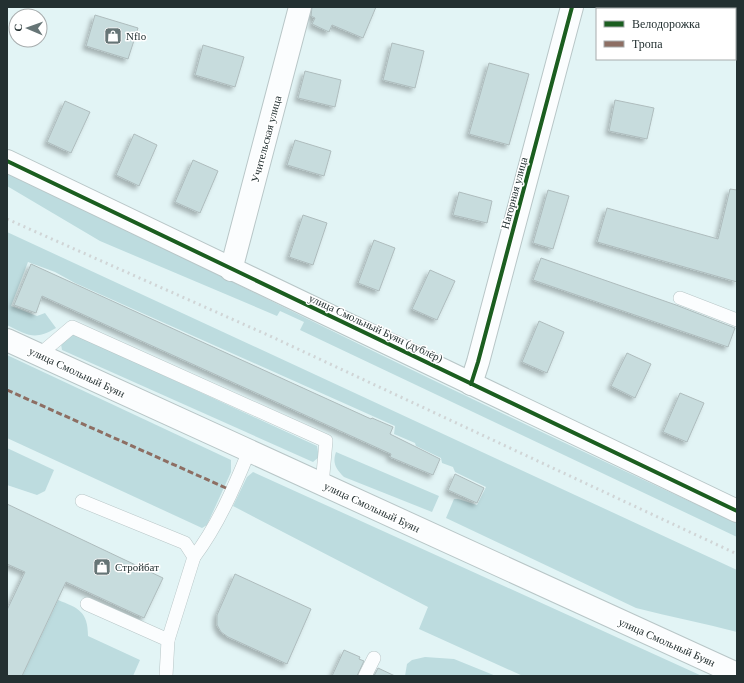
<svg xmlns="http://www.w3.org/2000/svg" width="744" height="683" font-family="'Times New Roman',serif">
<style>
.green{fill:#bddcdf}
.building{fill:#c7dcdd;stroke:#aebcbd;filter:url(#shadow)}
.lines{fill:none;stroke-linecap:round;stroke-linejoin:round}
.service-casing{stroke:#b8c6c7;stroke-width:14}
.minor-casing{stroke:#b8c6c7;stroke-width:24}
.primary-casing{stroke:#b8c6c7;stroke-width:24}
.service{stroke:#fbfdfe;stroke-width:13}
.minor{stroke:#fbfdfe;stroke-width:22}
.primary{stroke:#fbfdfe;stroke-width:22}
.rail{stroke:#d0d5d6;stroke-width:3;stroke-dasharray:2 4;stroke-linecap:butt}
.quiet{stroke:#8d6e63;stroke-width:3;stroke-dasharray:6 3;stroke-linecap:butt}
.cycleway-casing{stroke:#fff;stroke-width:6}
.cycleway{stroke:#1b5e20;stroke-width:4}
.labels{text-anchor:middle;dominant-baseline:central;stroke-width:3;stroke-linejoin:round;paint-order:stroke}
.poi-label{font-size:11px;fill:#233031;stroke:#fff;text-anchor:start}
.street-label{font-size:11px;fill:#233031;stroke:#fff}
</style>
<defs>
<filter id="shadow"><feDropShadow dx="-3.5" dy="3.5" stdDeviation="2" flood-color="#0004"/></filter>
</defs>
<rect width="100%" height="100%" fill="#e2f4f5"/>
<!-- green -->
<g class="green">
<path d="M7,169c242,122 484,242 730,354v14l-437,-207 4,-8 -24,-11 -3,5 -177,-75 -93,-55z"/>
<path d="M7,232l730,338v62c-33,-9 -67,-15 -101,-24l-190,-90 8,-19h4l19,6 9,-18 -31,-15 -2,-5 -11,-4 -1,-5 -25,-12 -1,-3 -21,-9 1,-8 -320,-143 -20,-11 -27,-10 -17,44 26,10 8,-3 11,15c-22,13 -28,7 -49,-3z"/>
<polygon points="74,334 317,446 319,457 313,462 62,350 61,344"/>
<polygon points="7,355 231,460 231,472 207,525 202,528 7,438"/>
<polygon points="7,448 54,470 45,491 37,495 7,485"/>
<path d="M336,452l103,44 -7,16 -88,-35c-8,-8 -12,-14 -8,-25z"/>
<polygon points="253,472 702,676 523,676 419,629 428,607 233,506 247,477"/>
<path d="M58,600c20,8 30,11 30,36l52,24 -7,16h-111z"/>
<polygon points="425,657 454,659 496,676 405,676 407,664 412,660"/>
</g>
<!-- building -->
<g class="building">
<polygon points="312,7 376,7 363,38 332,25 329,32 312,24 315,18 311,16"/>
<polygon points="95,15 138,28 128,59 86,46"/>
<polygon points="392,43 424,51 415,88 383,80"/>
<polygon points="203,45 244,57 235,87 195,75"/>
<polygon points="489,63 529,74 509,145 469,134"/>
<polygon points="305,71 341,80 335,107 298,98"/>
<polygon points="615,100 654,108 647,139 609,131"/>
<polygon points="65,101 90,112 71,153 47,142"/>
<polygon points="134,134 157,145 139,186 116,175"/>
<polygon points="295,140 331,151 324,176 287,165"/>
<polygon points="193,160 218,171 200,213 175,202"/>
<polygon points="730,189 737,190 737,282 597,242 607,208 718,239"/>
<polygon points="548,190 569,196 553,249 533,243"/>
<polygon points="459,192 492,201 487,223 453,215"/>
<polygon points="303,215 327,223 313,265 289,257"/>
<polygon points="374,240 395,248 379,291 358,283"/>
<polygon points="541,258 676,305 735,328 728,347 533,280"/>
<polygon points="31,264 371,419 372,418 393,427 390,434 440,459 433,475 390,457 391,454 42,296 36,313 14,305"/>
<polygon points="430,270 455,281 437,320 412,309"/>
<polygon points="539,321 564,332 547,373 522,362"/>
<polygon points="627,353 651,364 635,398 611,386"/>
<polygon points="680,393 704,403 687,442 663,432"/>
<polygon points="455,474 484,488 477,503 448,490"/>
<polygon points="7,504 163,578 144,618 66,582 22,676 7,676 7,610 25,572 7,564"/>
<polygon points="235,574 311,609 287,664 228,637 221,632 217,625 217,615"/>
<polygon points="344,650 360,657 359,659 364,661 357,676 332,676"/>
<polygon points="378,668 395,676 374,676"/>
</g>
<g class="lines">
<defs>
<g id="service">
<polyline points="680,298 737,320"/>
<polyline points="39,355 72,327 326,441 322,485"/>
<polyline points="82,501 185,543 194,557 168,640"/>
<path d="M194,557c24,-32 40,-69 55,-106"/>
<polyline points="87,604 168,640 166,676"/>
<polyline points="365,676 374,658"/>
</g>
<g id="minor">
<polyline points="7,161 737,511"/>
<polyline points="231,270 300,7"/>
<polyline points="471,384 478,362 572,7"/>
</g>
<polyline id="primary" points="7,340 737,674"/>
</defs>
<!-- service casing -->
<use href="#service" class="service-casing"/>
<!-- minor casing -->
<use href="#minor" class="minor-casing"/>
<!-- primary casing -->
<use href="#primary" class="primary-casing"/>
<!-- service -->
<use href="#service" class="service"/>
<!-- minor -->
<use href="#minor" class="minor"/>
<!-- primary -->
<use href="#primary" class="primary"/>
<!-- rail -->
<polyline class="rail" points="7,219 270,336 737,554"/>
<!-- quiet -->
<polyline class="quiet" points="7,390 226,488"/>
<defs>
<g id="cycleway">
<polyline points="7,161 737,511"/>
<polyline points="471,384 478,362 572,7"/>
</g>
</defs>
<!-- cycleway casing -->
<use href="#cycleway" class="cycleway-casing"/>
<!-- cycleway -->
<use href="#cycleway" class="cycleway"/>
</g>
<!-- icons -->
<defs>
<symbol id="shop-square" viewBox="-11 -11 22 22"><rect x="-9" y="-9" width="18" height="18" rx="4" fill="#667576" stroke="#fff"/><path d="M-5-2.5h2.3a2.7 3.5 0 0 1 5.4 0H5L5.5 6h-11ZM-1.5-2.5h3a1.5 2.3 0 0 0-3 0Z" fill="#fff"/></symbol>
</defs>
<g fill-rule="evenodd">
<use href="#shop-square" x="103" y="26" width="20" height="20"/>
<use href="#shop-square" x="92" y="557" width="20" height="20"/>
</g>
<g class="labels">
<!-- poi labels -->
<g class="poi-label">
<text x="126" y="36">Nflo</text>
<text x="115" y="567">Стройбат</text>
</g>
<!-- street labels -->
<g class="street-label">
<text transform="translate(266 139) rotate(-75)">Учительская улица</text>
<text transform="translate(514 193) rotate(-75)">Нагорная улица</text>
<text transform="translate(376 328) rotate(25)">улица Смольный Буян (дублёр)</text>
<text transform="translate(77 372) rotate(25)">улица Смольный Буян</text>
<text transform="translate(372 507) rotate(25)">улица Смольный Буян</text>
<text transform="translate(667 642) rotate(24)">улица Смольный Буян</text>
</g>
</g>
<!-- border -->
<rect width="744" height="683" fill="none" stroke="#233031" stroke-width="16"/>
<!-- legend -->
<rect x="596" y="8" width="140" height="52" fill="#ffffff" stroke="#a7acad"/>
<rect x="604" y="21" width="20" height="6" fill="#1b5e20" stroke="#a7acad"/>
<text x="632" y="28" font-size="12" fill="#233031">Велодорожка</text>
<rect x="604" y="41" width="20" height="6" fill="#8d6e63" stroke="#a7acad"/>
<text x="632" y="48" font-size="12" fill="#233031">Тропа</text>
<!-- north arrow -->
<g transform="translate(28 28) rotate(272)"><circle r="19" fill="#ffffff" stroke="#a7acad"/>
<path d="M0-3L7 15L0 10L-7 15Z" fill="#667576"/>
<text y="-6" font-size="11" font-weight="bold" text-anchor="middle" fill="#233031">С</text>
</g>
</svg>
